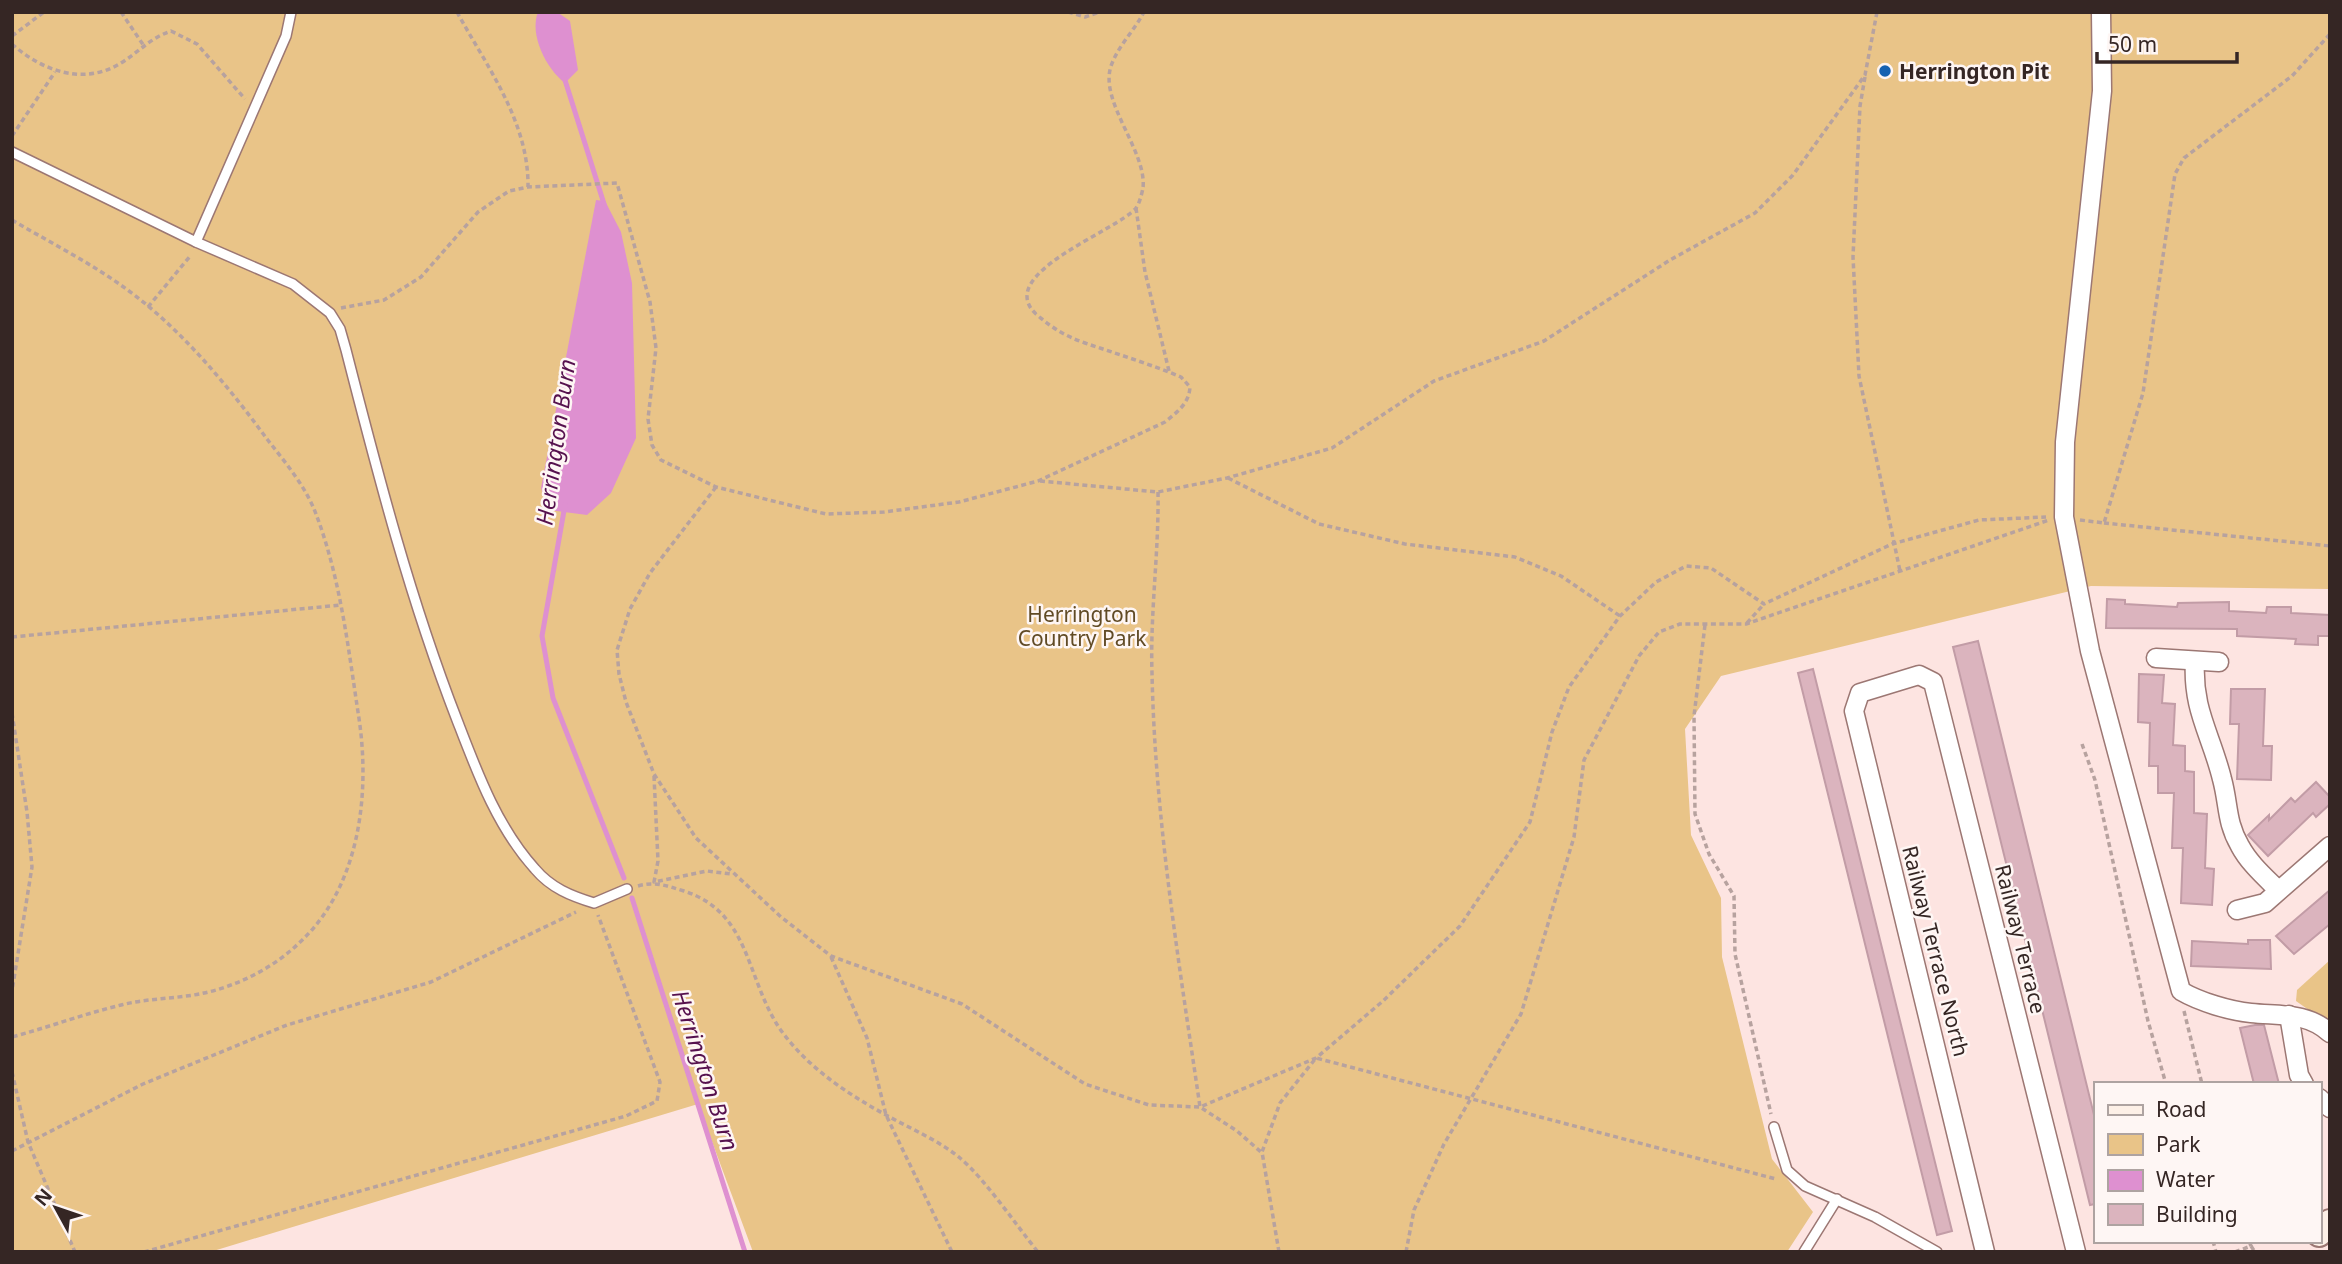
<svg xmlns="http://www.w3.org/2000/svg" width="2342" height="1264" font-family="'Noto Sans',sans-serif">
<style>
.green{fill:#e9c488}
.water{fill:#de90d0}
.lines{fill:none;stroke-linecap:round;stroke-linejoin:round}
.stream{stroke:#de90d0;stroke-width:5}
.building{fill:#dbb4be;stroke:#c29ca6;stroke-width:2}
.service-casing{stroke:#9c7773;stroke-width:12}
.minor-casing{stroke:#9c7773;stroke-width:21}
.secondary-casing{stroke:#9c7773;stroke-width:28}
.path{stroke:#b7a29f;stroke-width:3.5;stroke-dasharray:5 3.5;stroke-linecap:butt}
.service{stroke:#fff;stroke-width:9}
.minor{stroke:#fff;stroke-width:18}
.secondary{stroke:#fdf0e7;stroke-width:24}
.poi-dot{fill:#1562b1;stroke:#fef6f4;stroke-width:2.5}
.labels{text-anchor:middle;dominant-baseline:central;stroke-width:5;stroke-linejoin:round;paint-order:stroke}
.poi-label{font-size:21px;font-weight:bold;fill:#352624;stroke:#fef6f4;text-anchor:start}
.park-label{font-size:21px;fill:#614b25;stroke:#fef6f4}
.street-label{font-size:21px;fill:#352624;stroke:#fef6f4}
.water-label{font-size:23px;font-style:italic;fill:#56114e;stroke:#fef6f4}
</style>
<rect width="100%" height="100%" fill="#fde4e1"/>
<!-- green -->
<g class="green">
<polygon points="12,12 2330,12 2330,589 2091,586 1721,676 1685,729 1691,835 1721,898 1722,957 1772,1159 1813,1212 1787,1252 753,1252 698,1104 210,1252 12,1252"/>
<polygon points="2330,960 2330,1025 2296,1001 2297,990"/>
</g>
<!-- water -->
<g class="water">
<path d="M538,12h19l13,9 8,49 -13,13c-19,-14 -36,-49 -27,-71z"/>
<polygon points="596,200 605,201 621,232 632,283 636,438 611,493 587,515 549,510 541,488"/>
</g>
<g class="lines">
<!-- stream -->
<g class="stream">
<polyline points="564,77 605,207"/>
<polyline points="565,505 542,636 553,698 624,878"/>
<polyline points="632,898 745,1252"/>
</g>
</g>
<!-- building -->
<g class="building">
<polygon points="2107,599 2125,600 2125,604 2177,607 2178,603 2229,602 2229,611 2266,613 2267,607 2291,607 2291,613 2330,615 2330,636 2318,636 2318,645 2295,644 2296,639 2237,636 2237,629 2106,628"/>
<polygon points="1978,641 2095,1119 2095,1204 2090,1205 1953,647"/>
<polygon points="1813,669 1952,1231 1937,1235 1798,673"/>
<polygon points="2139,674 2164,675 2162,703 2175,704 2173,745 2185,746 2185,771 2194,772 2194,813 2207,814 2205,868 2214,869 2212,905 2181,903 2183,848 2172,848 2174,793 2158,793 2158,766 2149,766 2150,723 2138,722"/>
<polygon points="2231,689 2265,689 2263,746 2272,746 2271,780 2237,779 2239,724 2230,724"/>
<polygon points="2316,782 2330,797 2330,804 2316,817 2313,813 2268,856 2248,835 2269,815 2269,820 2291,798 2295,802"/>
<polygon points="2330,890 2330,924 2294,954 2276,936"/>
<polygon points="2248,940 2270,940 2271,969 2191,966 2192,941 2248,944"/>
<polygon points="2255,1025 2264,1025 2279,1084 2254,1084 2240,1028"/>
</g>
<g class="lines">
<defs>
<g id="service">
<path d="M12,152l184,90 97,42 37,29 10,16 6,21c32,125 64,249 111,370 20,52 40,107 78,149 16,19 36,27 59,34l33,-14"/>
<polyline points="196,242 286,36 291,12"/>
<polyline points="1774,1127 1787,1170 1805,1186 1875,1217 1937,1252"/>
<polyline points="1804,1252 1837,1199"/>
</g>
<g id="minor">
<path d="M2101,12l1,79 -37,351 -1,75 26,134 91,340c19,11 49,20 70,22 29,3 56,-1 79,20"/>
<polyline points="2156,658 2219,662"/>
<path d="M2195,661c-3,49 16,73 27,118 7,26 4,43 18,67 9,17 25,31 38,44"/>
<polyline points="2237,910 2265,903 2330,846"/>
<polyline points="2289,1015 2299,1075 2304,1084"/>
<polyline points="2319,1098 2330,1108"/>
<polyline points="1985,1252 1854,711 1860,693 1919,675 1933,682 2076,1252"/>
</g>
<polyline id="secondary" points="2319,1234 2330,1222"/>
</defs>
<!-- service casing -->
<use href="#service" class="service-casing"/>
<!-- minor casing -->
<use href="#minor" class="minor-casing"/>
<!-- secondary casing -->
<use href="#secondary" class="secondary-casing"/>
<!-- path -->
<g class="path">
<polyline points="121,12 144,46"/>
<path d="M457,12c30,55 72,110 71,175"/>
<polyline points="1068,12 1085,17 1100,12"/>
<polyline points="12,36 44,12"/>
<path d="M12,44c30,27 72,42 109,19 18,-11 29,-25 50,-32l26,13 48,55"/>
<polyline points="1865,77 1860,106 1853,257 1859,376 1900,571"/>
<polyline points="12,136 55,72"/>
<polyline points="1136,208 1145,272 1169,371"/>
<path d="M12,220c39,23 81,44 117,71 54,40 99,95 138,148 18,23 39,48 49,75 24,63 32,132 42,198 13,79 3,175 -60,232 -25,24 -61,42 -94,49 -27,6 -56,5 -83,12 -37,9 -72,22 -109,32"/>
<polyline points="148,307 191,255"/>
<path d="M341,308l43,-8 37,-23 57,-65 31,-21 19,-4 89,-4 33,119 6,46 -8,71 4,26 9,15 55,27 110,27 58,-2 75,-10 79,-21 127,-59c12,-10 24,-18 25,-35l-9,-10c-31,-13 -64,-23 -96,-34 -20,-7 -33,-15 -49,-29 -43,-40 81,-83 100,-106 3,-3 6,-15 7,-20 4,-37 -44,-86 -32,-122 7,-20 23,-35 33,-54"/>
<polyline points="1228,478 1319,524 1405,544 1515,557 1561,576 1620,616"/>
<polyline points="1040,481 1158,492 1227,478 1332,448 1434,381 1544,341 1670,260 1755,213 1793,175 1865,75 1877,12"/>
<polyline points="716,487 650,573 630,609 617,650 619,674 626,702 654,774 696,838 781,917 831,956 962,1004 1085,1084 1149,1105 1200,1107 1316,1058 1383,1001 1460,926 1530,822 1552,732 1569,687 1620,616 1656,582 1686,566 1711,568 1764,604 1892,544 1979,520 2046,517"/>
<path d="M1158,492c1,60 -8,121 -6,181 3,146 27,290 48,434l37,24 24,21"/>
<polyline points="2080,520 2104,523 2143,393 2175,174 2184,158 2292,76 2330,34"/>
<polyline points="2104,523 2330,546"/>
<polyline points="1747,623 1764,604"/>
<polyline points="1705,625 1694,716 1695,814 1709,854 1734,896 1735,954 1771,1114"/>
<polyline points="12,637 341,605"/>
<polyline points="12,713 27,812 32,867 12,991"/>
<polyline points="2082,744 2095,780 2148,1021 2166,1084"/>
<polyline points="654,776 658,861 654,882 707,871 731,874"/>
<path d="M638,886c18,-5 29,0 46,5 67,22 61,86 96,138 27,38 66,64 106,86 25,14 52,25 74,43 25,21 56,67 78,94"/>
<polyline points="831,957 867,1038 886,1115 952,1252"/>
<polyline points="2184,1011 2202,1084"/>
<polyline points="12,1072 28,1142 75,1252"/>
<polyline points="12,1151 143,1084 287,1025 431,982 576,912"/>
<polyline points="2213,1241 2216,1252"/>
<polyline points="2251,1246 2255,1252"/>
<polyline points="144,1252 626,1116 657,1101 660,1082 598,915"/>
<polyline points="1279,1252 1262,1152 1280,1103 1316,1058 1776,1179"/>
<polyline points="1406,1252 1414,1210 1444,1144 1521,1014 1574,837 1584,760 1639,656 1659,632 1680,624 1746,624 2049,520"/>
<polyline points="2235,1252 2251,1246 2249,1241"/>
</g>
<!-- service -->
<use href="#service" class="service"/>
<!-- minor -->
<use href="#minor" class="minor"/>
<!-- secondary -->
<use href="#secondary" class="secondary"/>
</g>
<!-- markers -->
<circle class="poi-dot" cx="1885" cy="71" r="7"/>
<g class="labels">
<!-- poi labels -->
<g class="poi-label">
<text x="1899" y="71">Herrington Pit</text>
</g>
<!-- park labels -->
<g class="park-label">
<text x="1082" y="614">Herrington<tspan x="1082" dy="24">Country Park</tspan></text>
</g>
<!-- street labels -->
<g class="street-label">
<text transform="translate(2021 939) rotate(76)">Railway Terrace</text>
<text transform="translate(1936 951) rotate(76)">Railway Terrace North</text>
</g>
<!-- water labels -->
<g class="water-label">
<text transform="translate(555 442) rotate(-82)">Herrington Burn</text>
<text transform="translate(706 1070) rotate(72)">Herrington Burn</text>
</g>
</g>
<!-- border -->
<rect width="2342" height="1264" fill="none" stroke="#352624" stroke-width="28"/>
<!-- legend -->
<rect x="2094" y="1082" width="228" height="161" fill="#fef6f4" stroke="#aea3a1" stroke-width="2"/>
<rect x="2108" y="1105" width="35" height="10" fill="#fdf0e7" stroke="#aea3a1" stroke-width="2"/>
<text x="2156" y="1117" font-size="21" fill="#352624">Road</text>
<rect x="2108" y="1134" width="35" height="21" fill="#e9c488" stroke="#aea3a1" stroke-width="2"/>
<text x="2156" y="1152" font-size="21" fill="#352624">Park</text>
<rect x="2108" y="1170" width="35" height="21" fill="#de90d0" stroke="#aea3a1" stroke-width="2"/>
<text x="2156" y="1187" font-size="21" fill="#352624">Water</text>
<rect x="2108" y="1204" width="35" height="21" fill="#dbb4be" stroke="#aea3a1" stroke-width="2"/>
<text x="2156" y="1222" font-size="21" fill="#352624">Building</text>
<!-- north arrow -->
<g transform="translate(56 1208) rotate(310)" stroke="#fef6f4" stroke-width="5" paint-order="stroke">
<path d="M0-5L12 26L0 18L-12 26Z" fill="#352624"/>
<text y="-10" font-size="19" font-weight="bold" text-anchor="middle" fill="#352624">N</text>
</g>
<!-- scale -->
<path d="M2097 52v10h140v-10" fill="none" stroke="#352624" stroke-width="3.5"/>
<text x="2108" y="52" font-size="21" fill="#352624" stroke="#fef6f4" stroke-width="5" paint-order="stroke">50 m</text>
</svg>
